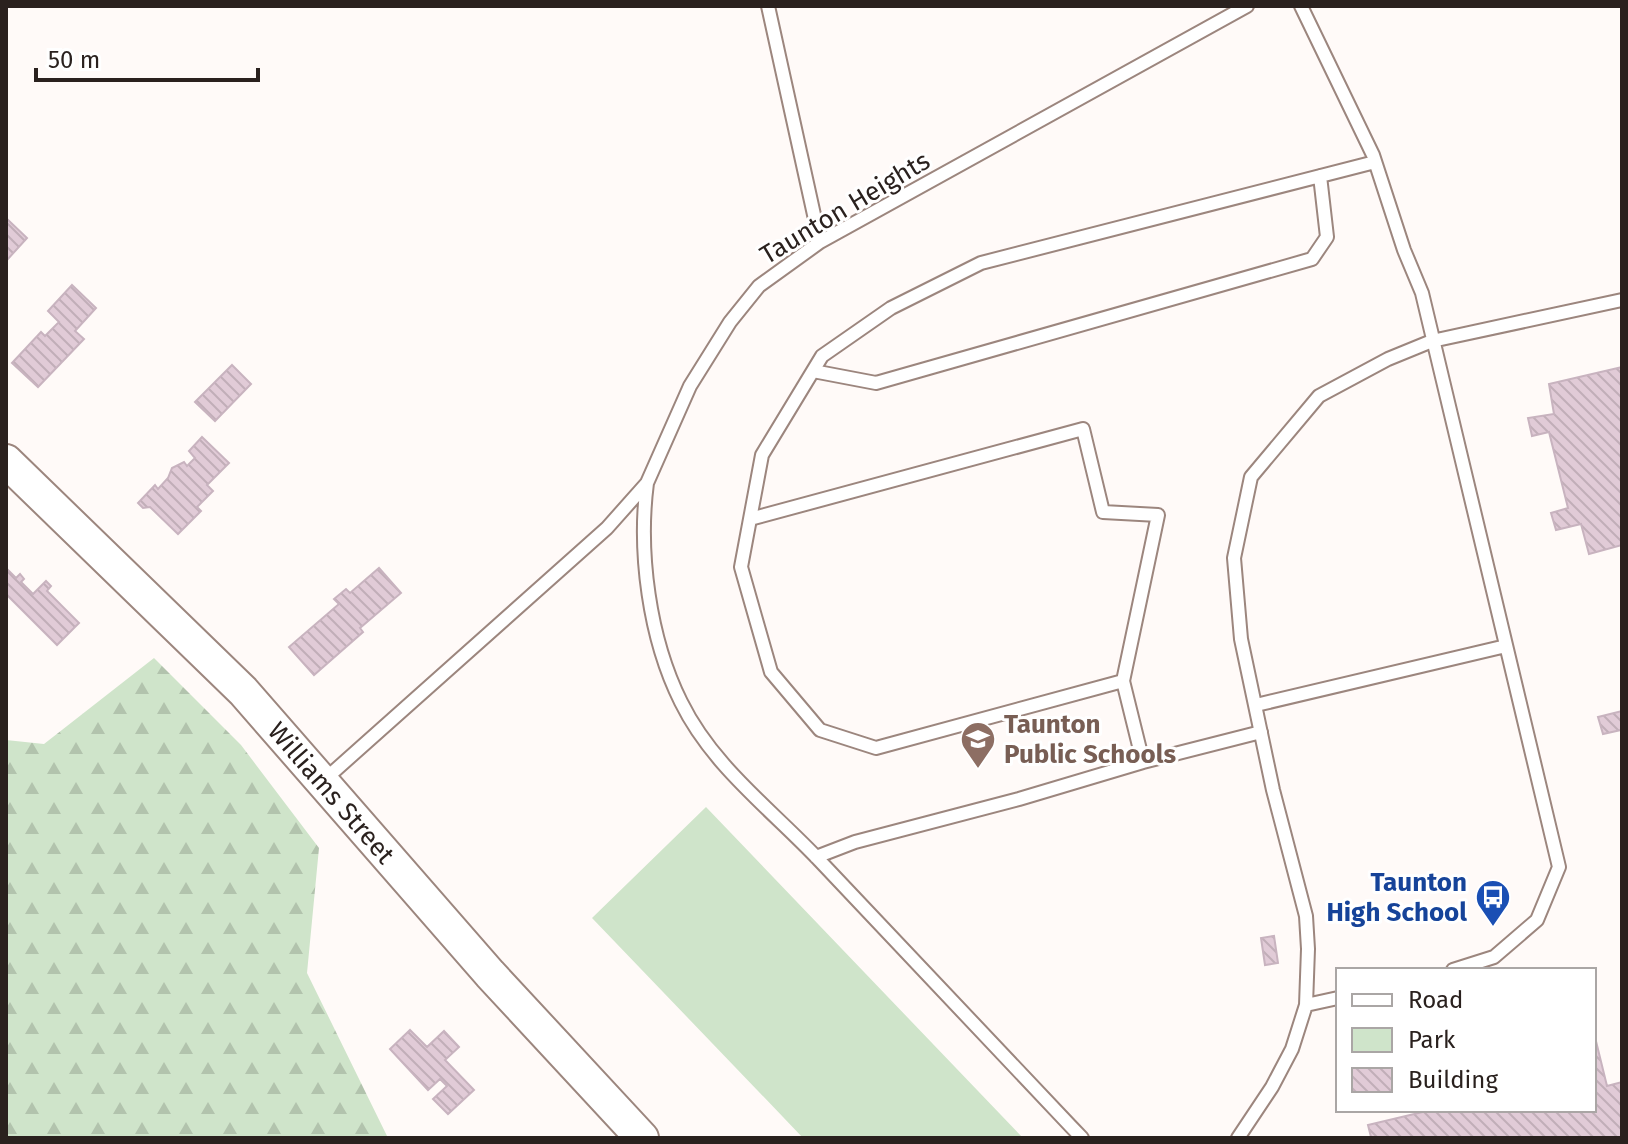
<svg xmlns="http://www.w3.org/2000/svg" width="1628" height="1144" font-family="'Fira Sans',sans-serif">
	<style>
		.green { fill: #cfe4ca }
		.forest { fill: url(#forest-firs) }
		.building { fill: url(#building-back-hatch); stroke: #c8b3bf; stroke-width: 2 }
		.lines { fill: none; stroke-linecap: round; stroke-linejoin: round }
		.lane-casing { stroke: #9c867e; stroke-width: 16 }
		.secondary-casing { stroke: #9c867e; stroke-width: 36 }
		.lane { stroke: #fff; stroke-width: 12 }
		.secondary { stroke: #fff; stroke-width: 32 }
		.labels { text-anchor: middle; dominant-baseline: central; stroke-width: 6; stroke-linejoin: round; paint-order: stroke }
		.street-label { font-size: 26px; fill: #2a211e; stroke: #fff }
		.education-label { font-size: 26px; font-weight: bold; fill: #785e54; stroke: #fff; text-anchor: start }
		.transit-label { font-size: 26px; font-weight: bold; fill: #164399; stroke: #fff; text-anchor: end }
	</style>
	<defs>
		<pattern id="forest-firs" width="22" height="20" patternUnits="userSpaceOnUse" patternTransform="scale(2)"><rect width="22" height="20" fill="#cfe4ca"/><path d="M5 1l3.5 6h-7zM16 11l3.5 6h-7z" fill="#b2c3ad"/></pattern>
		<pattern id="building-back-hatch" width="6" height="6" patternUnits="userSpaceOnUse" patternTransform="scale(2)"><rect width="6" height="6" fill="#e1cbd7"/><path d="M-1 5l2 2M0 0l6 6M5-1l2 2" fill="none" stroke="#c1aeb8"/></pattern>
	</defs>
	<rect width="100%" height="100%" fill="#fffaf8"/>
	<!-- green -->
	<path class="green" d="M 706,807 L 1023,1138 L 803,1138 L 783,1117 L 592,918 Z"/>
	<!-- forest -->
	<path class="forest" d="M 154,658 L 241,745 L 319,848 L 307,973 L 388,1138 L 6,1138 L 6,740 L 44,744 Z"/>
	<!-- building -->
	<path class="building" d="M 6,218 L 27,238 L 7,260 L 6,259 Z
		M 72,285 L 96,308 L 75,331 L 84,339 L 38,387 L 12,363 L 41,332 L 45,336 L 59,322 L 48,311 Z
		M 232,365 L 251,384 L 215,421 L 195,402 Z
		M 1622,367 L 1622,545 L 1589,554 L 1581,524 L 1556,530 L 1551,513 L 1568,508 L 1549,432 L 1532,436 L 1528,418 L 1554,414 L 1549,384 Z
		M 202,437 L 229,463 L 207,485 L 213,491 L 197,507 L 201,511 L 178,534 L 150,507 L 143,508 L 138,503 L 155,485 L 158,489 L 168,478 L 172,468 L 184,462 L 187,466 L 195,458 L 189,451 Z
		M 6,568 L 16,578 L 20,574 L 24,579 L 21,582 L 33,594 L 46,581 L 51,586 L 47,591 L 79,623 L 57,645 L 6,594 Z
		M 379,568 L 401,593 L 360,628 L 363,632 L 314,675 L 289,647 L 339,604 L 334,599 L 346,589 L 350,593 Z
		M 1622,711 L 1622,736 L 1621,730 L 1603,734 L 1598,717 Z
		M 1274,936 L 1278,963 L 1265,965 L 1261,938 Z
		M 410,1030 L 427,1047 L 444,1031 L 459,1047 L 445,1060 L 474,1090 L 448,1114 L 433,1099 L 447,1086 L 440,1079 L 428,1090 L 390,1049 Z
		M 1594,1033 L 1607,1086 L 1622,1082 L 1622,1138 L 1367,1138 L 1371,1137 L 1368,1125 L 1431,1110 L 1463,1110 L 1464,1112 L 1474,1110 L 1594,1110 Z"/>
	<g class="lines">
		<!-- lane casing -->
		<g class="lane-casing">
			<path id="lane" d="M 768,6 L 820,242
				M 1301,6 L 1373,155 L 1404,250 L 1422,293 L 1559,867 L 1537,920 L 1494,957 L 1453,970
				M 813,371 L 876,383 L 1312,259 L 1327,237 L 1320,176
				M 647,483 C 638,552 649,638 681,702 C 713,767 771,809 820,861 C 907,953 994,1046 1082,1138
				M 750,519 L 1083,429 L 1103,512 L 1158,515 L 1123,681
				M 1256,705 L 1506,646
				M 1143,762 L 1123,681 L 876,748 L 820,730 L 771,672 L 741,567 L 762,455 L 822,356 L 891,308 L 981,263 L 1375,162
				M 322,782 L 607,528 L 647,483 L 690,386 L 730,322 L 759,286 L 820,242 L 1247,6
				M 816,857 L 855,842 L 1019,799 L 1143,762 L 1261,732
				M 1306,1005 L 1338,998
				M 1238,1138 L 1272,1087 L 1292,1049 L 1306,1005 L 1308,949 L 1306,916 L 1273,790 L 1241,639 L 1234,558 L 1251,477 L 1319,396 L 1388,359 L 1432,341 L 1622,300"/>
		</g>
		<!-- secondary casing -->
		<g class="secondary-casing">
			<path id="secondary" d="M 6,461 L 243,691 L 490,974 L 642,1138"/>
		</g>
		<!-- lane -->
		<use href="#lane" class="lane"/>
		<!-- secondary -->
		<use href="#secondary" class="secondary"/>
	</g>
	<!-- icons -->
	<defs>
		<g id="school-pin" transform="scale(1.8)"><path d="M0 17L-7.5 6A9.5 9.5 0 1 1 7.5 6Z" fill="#8d6e63" stroke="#fff"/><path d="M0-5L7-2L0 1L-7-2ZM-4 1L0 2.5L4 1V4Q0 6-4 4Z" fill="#fff"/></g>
		<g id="bus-pin" transform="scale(1.8)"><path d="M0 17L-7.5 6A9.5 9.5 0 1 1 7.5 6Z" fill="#1a4fb4" stroke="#fff"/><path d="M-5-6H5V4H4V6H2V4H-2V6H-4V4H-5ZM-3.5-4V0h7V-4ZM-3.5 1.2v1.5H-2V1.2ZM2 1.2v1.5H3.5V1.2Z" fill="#fff"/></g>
	</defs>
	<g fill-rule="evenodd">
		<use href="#school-pin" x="978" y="739"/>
		<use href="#bus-pin" x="1493" y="897"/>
	</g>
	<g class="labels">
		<!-- street labels -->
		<g class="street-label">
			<text transform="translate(845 208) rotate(-31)">Taunton Heights</text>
			<text transform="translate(331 793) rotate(49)">Williams Street</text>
		</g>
		<!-- education labels -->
		<g class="education-label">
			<text x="1004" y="724">Taunton<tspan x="1004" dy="30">Public Schools</tspan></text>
		</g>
		<!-- transit labels -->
		<g class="transit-label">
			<text x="1467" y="882">Taunton<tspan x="1467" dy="30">High School</tspan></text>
		</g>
	</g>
	<!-- border -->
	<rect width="1628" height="1144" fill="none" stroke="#2a211e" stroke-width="16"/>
	<!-- legend -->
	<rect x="1336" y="968" width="260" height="144" fill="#ffffff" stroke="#aaa6a5" stroke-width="2"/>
	<rect x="1352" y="994" width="40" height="12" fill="#ffffff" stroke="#aaa6a5" stroke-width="2"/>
	<text x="1408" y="1008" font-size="24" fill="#2a211e">Road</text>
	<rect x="1352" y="1028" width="40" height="24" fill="#cfe4ca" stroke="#aaa6a5" stroke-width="2"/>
	<text x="1408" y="1048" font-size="24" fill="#2a211e">Park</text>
	<rect x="1352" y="1068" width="40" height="24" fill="url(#building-back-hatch)" stroke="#aaa6a5" stroke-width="2"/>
	<text x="1408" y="1088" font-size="24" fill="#2a211e">Building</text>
	<!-- scale -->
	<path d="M36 68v12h222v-12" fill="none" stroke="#2a211e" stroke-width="4"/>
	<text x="48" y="68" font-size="24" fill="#2a211e" stroke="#ffffff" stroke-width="6" paint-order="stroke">50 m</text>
</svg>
